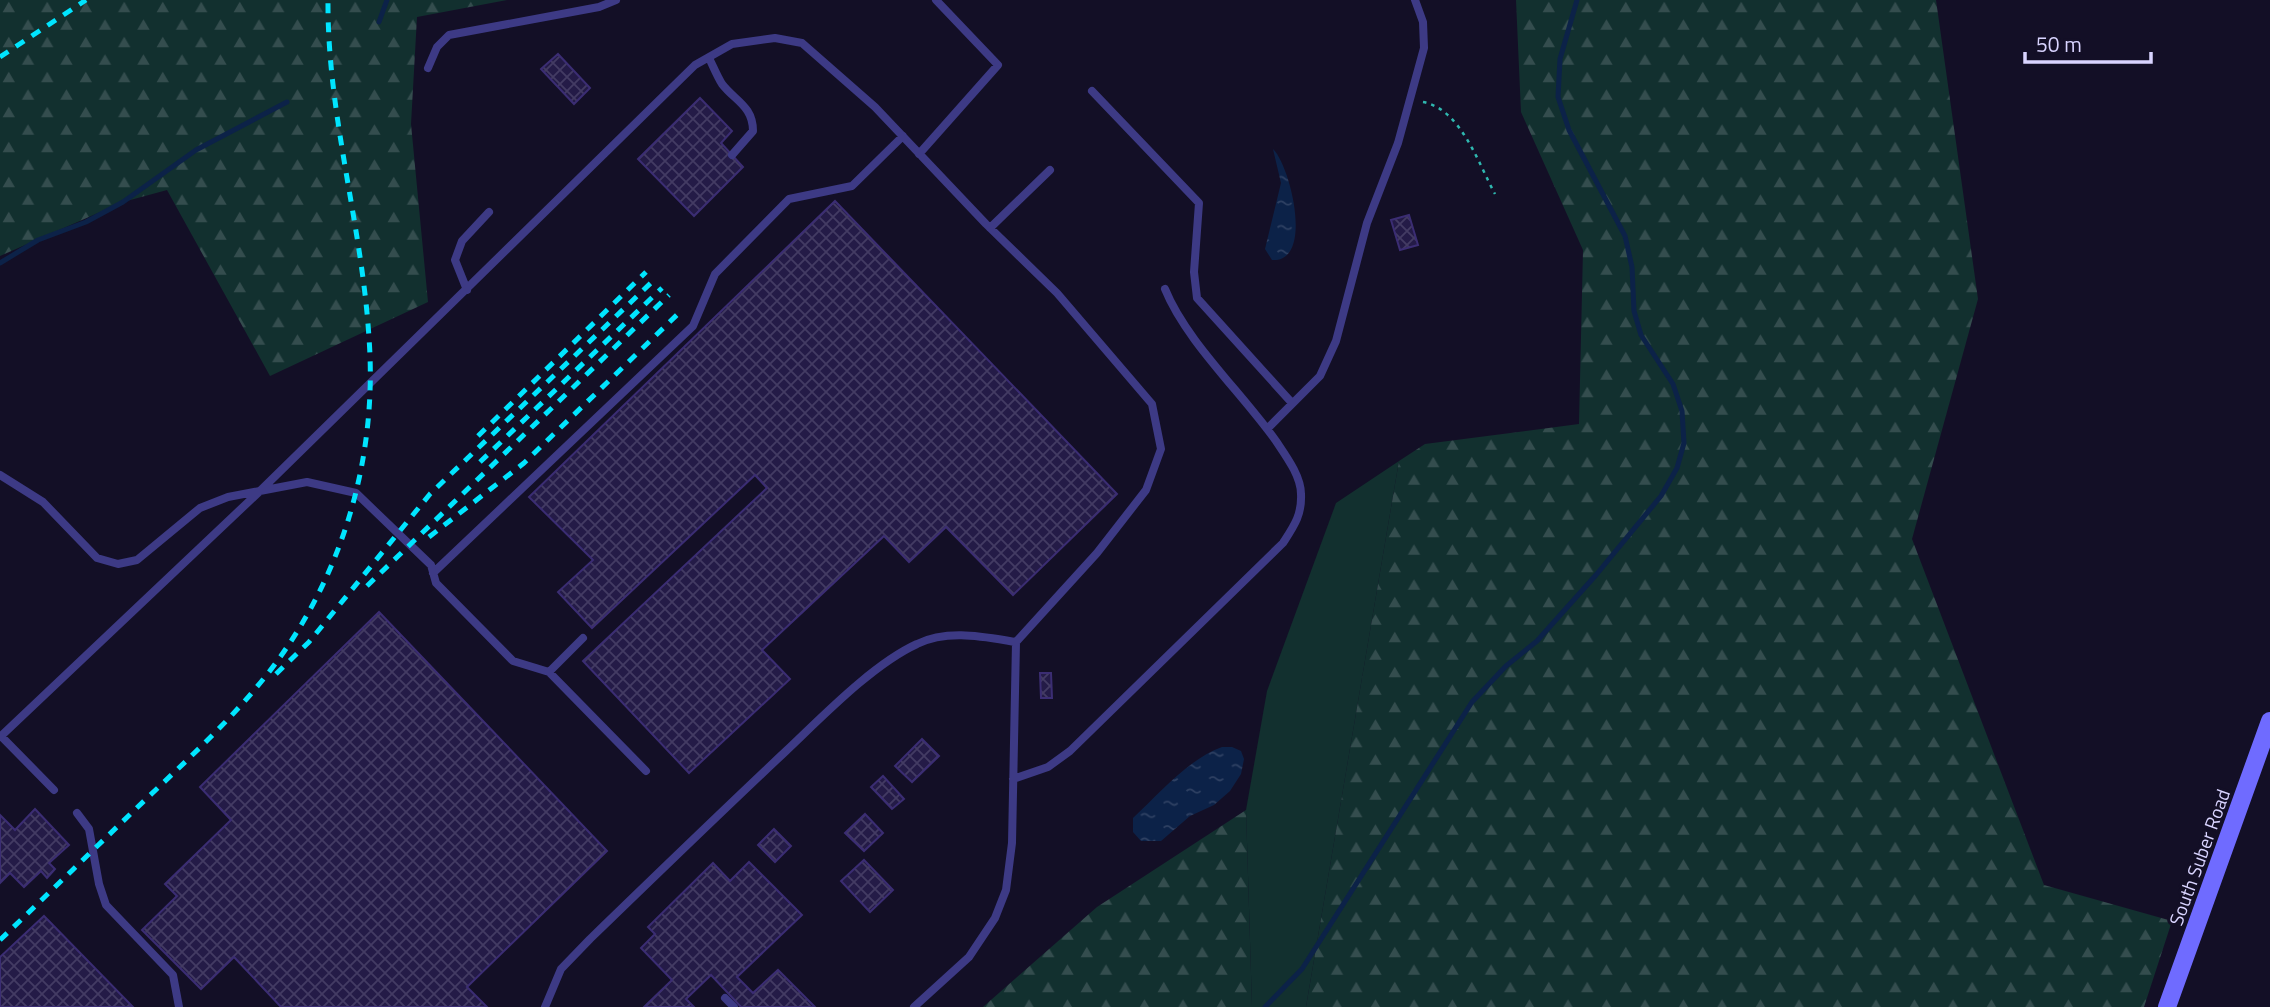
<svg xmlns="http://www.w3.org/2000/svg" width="2270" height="1007" font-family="'Titillium Web',sans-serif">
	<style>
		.green { fill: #12302f }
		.forest { fill: url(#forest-firs) }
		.water { fill: url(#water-ripples) }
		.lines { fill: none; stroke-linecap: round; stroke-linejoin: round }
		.stream { stroke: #0c2248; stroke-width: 5 }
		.building { fill: url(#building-cross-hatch); stroke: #3b2d73; stroke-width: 2 }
		.path { stroke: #2fb8b0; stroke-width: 2.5; stroke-dasharray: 3.5 5; stroke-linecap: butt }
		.lane { stroke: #3d3a85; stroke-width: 8 }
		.secondary { stroke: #6f6bff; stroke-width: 18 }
		.rail { stroke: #00e5ff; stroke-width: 5; stroke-dasharray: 10 9; stroke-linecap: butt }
		.labels { text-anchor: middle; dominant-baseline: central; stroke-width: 6; stroke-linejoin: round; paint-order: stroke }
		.street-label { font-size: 19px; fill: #d9d4ff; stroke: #130f26 }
	</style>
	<defs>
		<pattern id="forest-firs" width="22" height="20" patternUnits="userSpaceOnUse" patternTransform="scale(1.75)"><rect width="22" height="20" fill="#12302f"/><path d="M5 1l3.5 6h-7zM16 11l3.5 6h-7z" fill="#344d4e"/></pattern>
		<pattern id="water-ripples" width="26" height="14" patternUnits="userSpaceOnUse" patternTransform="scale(1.75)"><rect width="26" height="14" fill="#0c2248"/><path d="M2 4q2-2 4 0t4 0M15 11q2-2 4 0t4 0" fill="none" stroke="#2f4163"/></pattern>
		<pattern id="building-cross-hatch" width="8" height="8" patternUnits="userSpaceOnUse" patternTransform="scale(1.75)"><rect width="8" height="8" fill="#241b47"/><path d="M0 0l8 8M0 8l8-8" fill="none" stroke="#433b63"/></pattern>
	</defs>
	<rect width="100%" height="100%" fill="#130f26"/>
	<!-- green -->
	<path class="green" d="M 1399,461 L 1306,1007 L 1252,1007 L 1246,810 L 1267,691 L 1336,503 Z"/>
	<!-- forest -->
	<path class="forest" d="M 0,0 L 507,0 L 417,17 L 411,124 L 428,302 L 270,376 L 167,190 L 123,202 L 0,256 Z
		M 1516,0 L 1936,0 L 1978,299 L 1912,539 L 2044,885 L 2172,921 L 2144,1007 L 1306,1007 L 1399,461 L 1425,444 L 1579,424 L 1583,250 L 1521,112 Z
		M 1246,810 L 1252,1007 L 983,1007 L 1097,907 Z"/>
	<!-- water -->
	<path class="water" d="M 1273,149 C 1291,167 1314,263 1272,260 L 1265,249 L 1281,183 Z
		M 1222,747 L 1232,747 L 1241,751 L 1244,759 L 1241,774 L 1230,791 L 1214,805 L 1190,816 L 1161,841 L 1141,841 L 1133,832 L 1133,818 C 1160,793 1187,760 1222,747 Z"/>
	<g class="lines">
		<!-- stream -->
		<path class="stream" d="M 379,22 L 387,0
			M 0,263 L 38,240 L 86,222 L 123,202 L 196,150 L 287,102
			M 1265,1007 L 1302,969 L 1472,702 L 1506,666 L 1537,641 L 1596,575 L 1661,496 L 1677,468 L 1684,443 L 1682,411 L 1673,384 L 1641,335 L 1634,311 L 1632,267 L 1625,236 L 1569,130 L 1558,97 L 1560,59 L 1577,0"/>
	</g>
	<!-- building -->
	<path class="building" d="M 558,54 L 590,88 L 574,104 L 541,69 Z
		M 700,98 L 732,131 L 721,143 L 743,167 L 694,216 L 638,159 Z
		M 835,201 L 1117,494 L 1013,595 L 946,527 L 909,562 L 884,536 L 762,650 L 790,679 L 689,773 L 583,661 L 767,488 L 755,475 L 592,628 L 558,592 L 593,560 L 529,497 Z
		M 1409,215 L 1418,245 L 1400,250 L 1391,220 Z
		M 379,612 L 607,851 L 467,987 L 487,1007 L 281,1007 L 234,957 L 201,989 L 142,930 L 177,896 L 165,884 L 231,820 L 200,787 Z
		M 1040,673 L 1051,673 L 1052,698 L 1041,698 Z
		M 922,739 L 939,756 L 912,782 L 895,766 Z
		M 883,776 L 904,799 L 892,809 L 871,787 Z
		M 35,809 L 69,845 L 49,863 L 55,869 L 47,878 L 41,871 L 24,887 L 10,873 L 0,883 L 0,815 L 15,830 Z
		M 865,814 L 883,833 L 864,851 L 845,833 Z
		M 774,829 L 791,846 L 775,862 L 758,845 Z
		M 864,860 L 893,890 L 870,912 L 841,881 Z
		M 749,862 L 802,915 L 737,977 L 753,993 L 778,970 L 815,1007 L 741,1007 L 711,975 L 686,999 L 694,1007 L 644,1007 L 672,980 L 641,948 L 655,934 L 648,927 L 713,863 L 730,881 Z
		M 44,916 L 133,1007 L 0,1007 L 0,957 Z"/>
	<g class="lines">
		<!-- path -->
		<path class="path" d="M 1423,102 C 1461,109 1479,165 1495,194"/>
		<!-- lane -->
		<path class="lane" d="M 709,58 C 713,66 717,76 722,84 C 735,101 753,106 753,131 L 732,155
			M 428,68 L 437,47 L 449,35 L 599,7 L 616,0
			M 1092,91 L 1199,203 L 1194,272 L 1197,298 L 1292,403
			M 919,154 L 998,65 L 936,0
			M 990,228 L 1050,170
			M 467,290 L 455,260 L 462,241 L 489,212
			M 1267,429 L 1320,376 L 1336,341 L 1367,223 L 1398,143 L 1424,48 L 1423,22 L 1415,0
			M 0,475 L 43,502 L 97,558 L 118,564 L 137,560 L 200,508 L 228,497 L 307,482 L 356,493 L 431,565 L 436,583 L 513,661 L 549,672 L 646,771
			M 433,573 L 693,326 L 715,274 L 789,199 L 852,186 L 903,136
			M 549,672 L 583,638
			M 1013,779 L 1048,767 L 1070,751 L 1283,543 C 1294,526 1302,515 1301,494 C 1301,476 1286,456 1276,441 C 1242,393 1186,341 1165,289
			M 54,790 L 1,736 L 261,490 L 695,65 L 732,44 L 775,38 L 802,43 L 875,107 L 986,224 L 1057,293 L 1152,404 L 1161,449 L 1146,490 L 1097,553 L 1016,642 L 1012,843 L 1006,890 L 995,918 L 969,957 L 914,1007
			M 77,813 L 89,829 L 99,884 L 106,905 L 173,975 L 179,1007
			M 725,998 L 734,1007
			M 545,1007 L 561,969 L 590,939 C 655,876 720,813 786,751 C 822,717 873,664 917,644 C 948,629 984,637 1016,642"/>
		<!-- secondary -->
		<path class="secondary" d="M 2167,1007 L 2270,721"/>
		<!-- rail -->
		<path class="rail" d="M 0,57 L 86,0
			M 478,436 L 646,272
			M 480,462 L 662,288
			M 429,537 L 524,463 L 682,310
			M 367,586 L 669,295
			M 276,674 L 309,642 L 430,494 L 654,280
			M 0,940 C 48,894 96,847 144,801 C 186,761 229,722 265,677 C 341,582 378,460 369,338 C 362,225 327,113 328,0"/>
	</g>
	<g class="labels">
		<!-- street labels -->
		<g class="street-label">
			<text transform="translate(2199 857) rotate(-70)">South Suber Road</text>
		</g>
	</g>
	<!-- scale -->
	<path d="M2025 52v10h126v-10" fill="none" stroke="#d9d4ff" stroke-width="3.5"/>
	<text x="2036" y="52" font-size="21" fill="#d9d4ff" stroke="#130f26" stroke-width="5" paint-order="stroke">50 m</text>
</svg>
